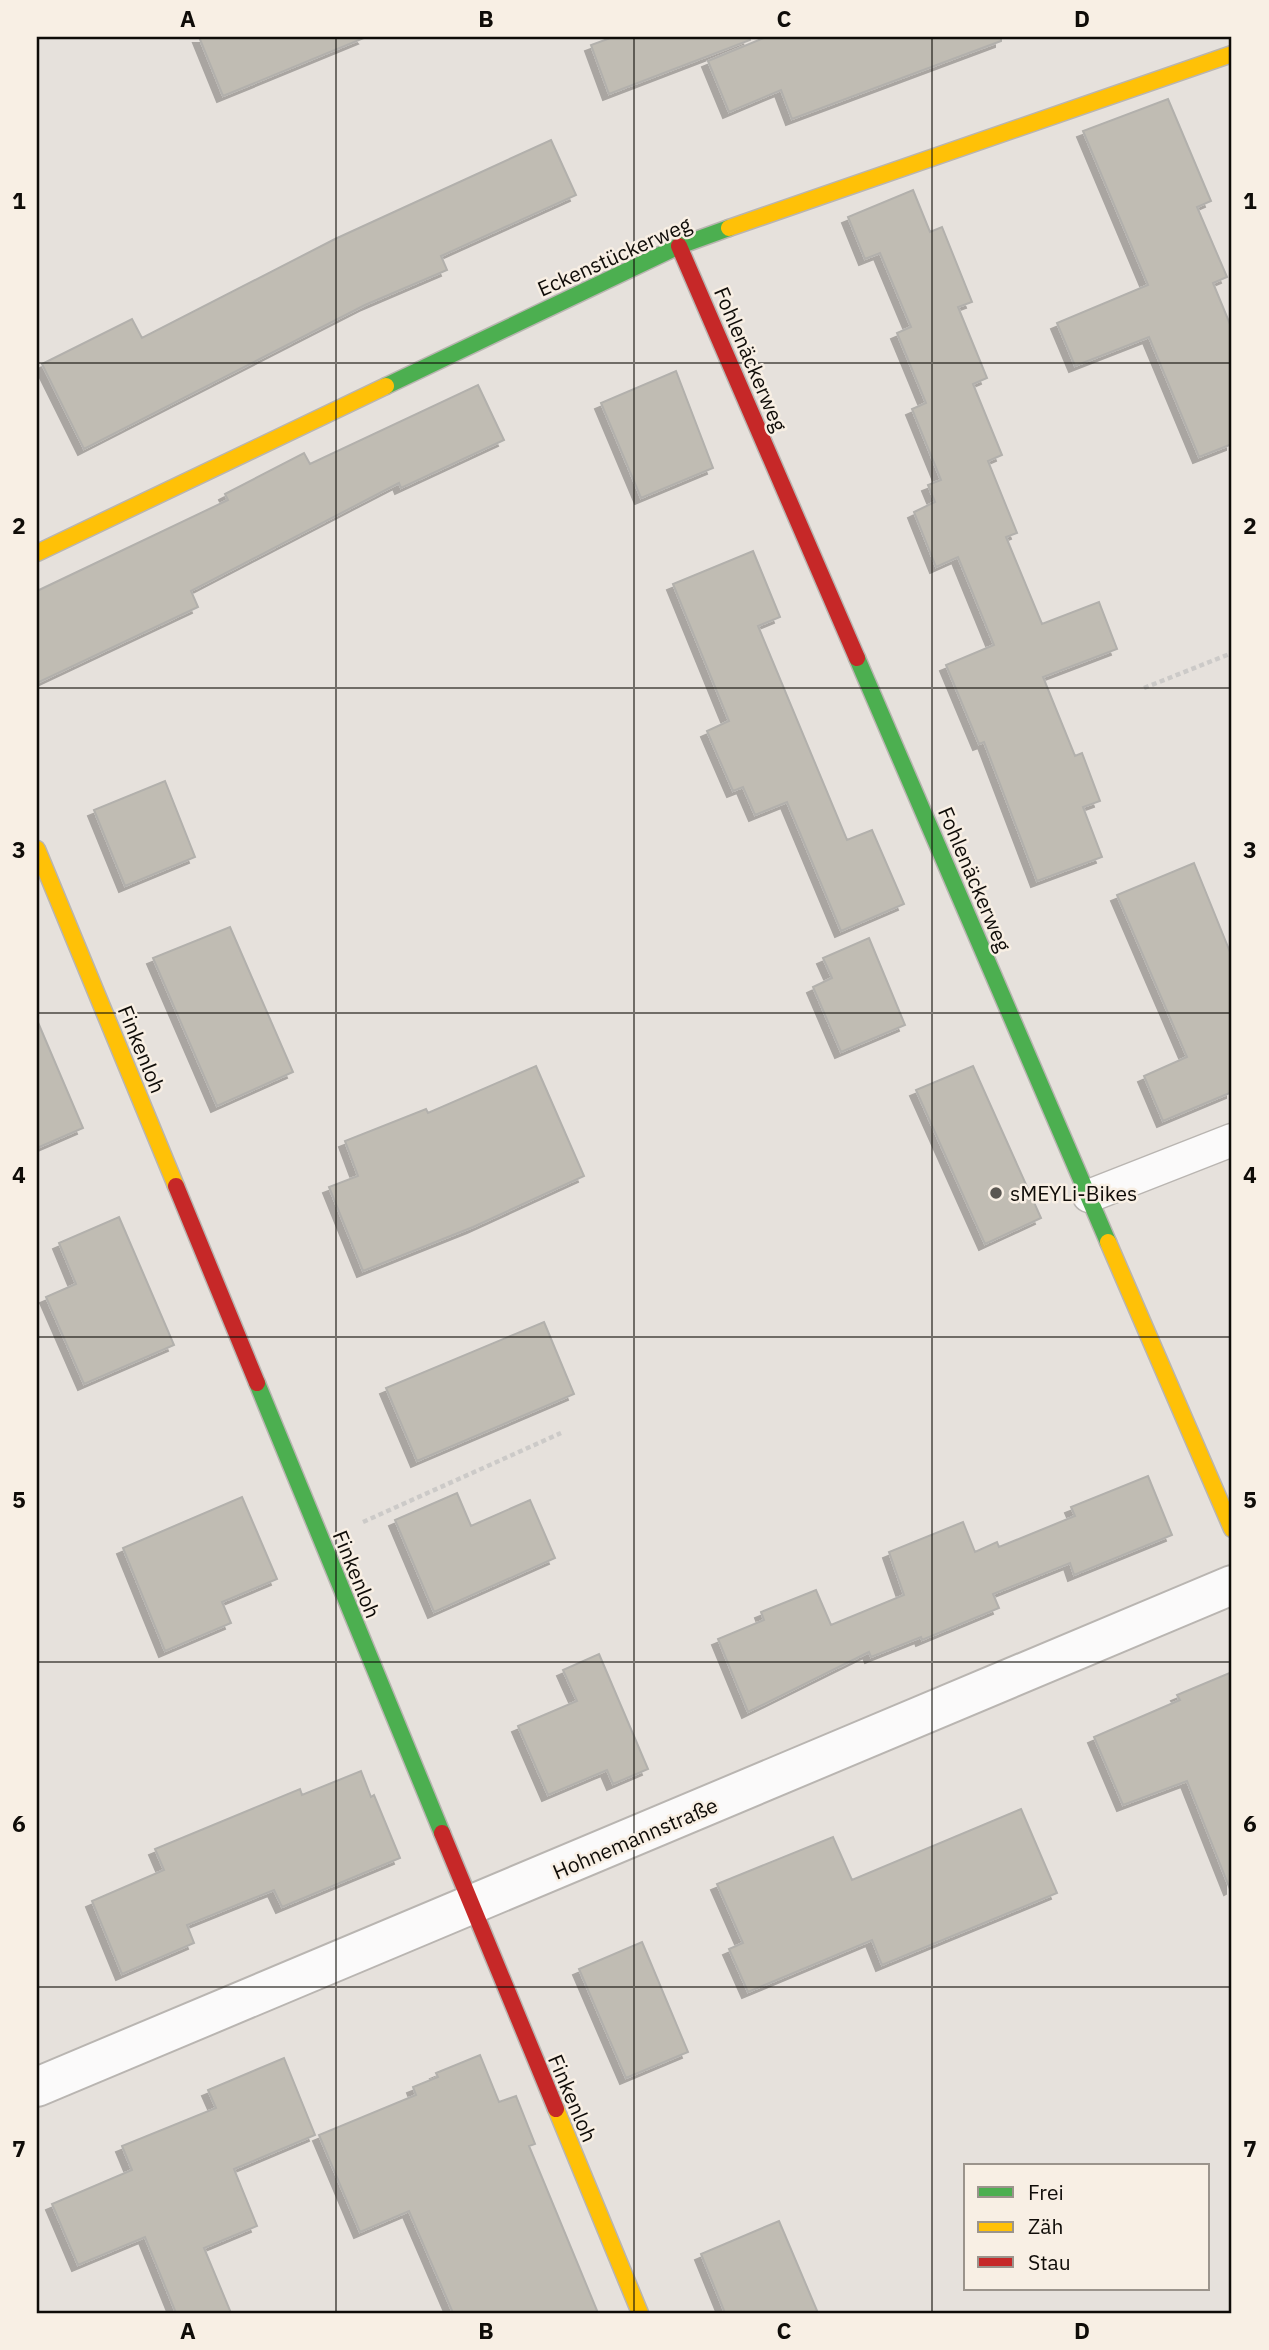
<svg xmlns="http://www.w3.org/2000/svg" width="1269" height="2350" font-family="'IBM Plex Sans',sans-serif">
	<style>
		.building { fill: #c0bcb3; stroke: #b2b0ac; stroke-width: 2; filter: url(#shadow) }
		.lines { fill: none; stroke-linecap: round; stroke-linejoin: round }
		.lane-casing { stroke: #b9b5b1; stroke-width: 35 }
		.street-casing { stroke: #b9b5b1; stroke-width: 42 }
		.fast-casing { stroke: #b9b5b1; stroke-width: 19 }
		.slow-casing { stroke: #b9b5b1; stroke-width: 19 }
		.jam-casing { stroke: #b9b5b1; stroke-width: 19 }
		.path { stroke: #cccac8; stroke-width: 4.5; stroke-dasharray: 5 3.5; stroke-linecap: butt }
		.lane { stroke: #fbfafa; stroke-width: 32 }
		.street { stroke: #fbfafa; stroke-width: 38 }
		.fast { stroke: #4caf50; stroke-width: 16 }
		.slow { stroke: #ffc107; stroke-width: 16 }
		.jam { stroke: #c62828; stroke-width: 16 }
		.grid { fill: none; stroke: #0f0c08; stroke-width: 2; stroke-opacity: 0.55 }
		.poi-dot { fill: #5a5752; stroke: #f8efe4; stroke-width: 2.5 }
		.labels { text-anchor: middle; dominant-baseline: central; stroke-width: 5; stroke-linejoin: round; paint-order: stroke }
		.street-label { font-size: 21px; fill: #0f0c08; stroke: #f8efe4 }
		.poi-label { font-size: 21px; fill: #0f0c08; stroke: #f8efe4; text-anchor: start }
		.neatline { fill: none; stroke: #0f0c08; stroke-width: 2.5 }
		.grid-label { font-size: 23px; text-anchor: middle; font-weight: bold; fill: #0f0c08 }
	</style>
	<defs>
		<filter id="shadow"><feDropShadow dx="-6" dy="6" stdDeviation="0" flood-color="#0004"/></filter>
	</defs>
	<rect width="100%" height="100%" fill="#e6e1dc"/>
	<!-- building -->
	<path class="building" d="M 199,37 L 363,37 L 364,38 L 223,96 Z
		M 613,37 L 749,37 L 750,40 L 609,94 L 591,45 Z
		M 766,37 L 1001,37 L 1001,41 L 792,119 L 781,90 L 729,112 L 708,61 Z
		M 1168,99 L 1211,201 L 1197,207 L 1227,277 L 1213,283 L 1232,329 L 1232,444 L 1199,457 L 1149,337 L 1075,366 L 1057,323 L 1148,285 L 1083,131 Z
		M 551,140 L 576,195 L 441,256 L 447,270 L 365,305 L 84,449 L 42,364 L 132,319 L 142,338 L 335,239 Z
		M 913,190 L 930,232 L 942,227 L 972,302 L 958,307 L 987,378 L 973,384 L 1002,455 L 988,461 L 1017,533 L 1006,537 L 1042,624 L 1099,602 L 1117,649 L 1043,677 L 1075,756 L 1082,753 L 1100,801 L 1083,807 L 1102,857 L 1037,881 L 984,742 L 979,744 L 946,665 L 994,645 L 958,557 L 936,567 L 914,512 L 935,502 L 928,485 L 941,480 L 912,409 L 926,403 L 897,333 L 911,327 L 880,253 L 865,259 L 848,217 Z
		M 676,371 L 713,468 L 641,498 L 601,403 Z
		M 478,385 L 504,440 L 401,488 L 399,483 L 191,591 L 198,607 L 37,683 L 37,591 L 228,500 L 225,494 L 304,453 L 310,464 Z
		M 753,551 L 780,617 L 758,626 L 847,840 L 872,830 L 904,904 L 841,931 L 787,802 L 755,815 L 743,787 L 733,791 L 707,731 L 729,721 L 673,584 Z
		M 165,781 L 195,857 L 125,886 L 94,810 Z
		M 1194,863 L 1232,957 L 1232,1092 L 1163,1121 L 1144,1076 L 1187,1057 L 1117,895 Z
		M 230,927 L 293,1072 L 217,1106 L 153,958 Z
		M 869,938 L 905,1025 L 841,1052 L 813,987 L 832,978 L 823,958 Z
		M 37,1020 L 83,1128 L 37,1148 Z
		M 536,1066 L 584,1176 L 473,1227 L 363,1271 L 329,1187 L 358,1176 L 345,1141 L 426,1109 L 428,1113 Z
		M 973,1066 L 1041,1218 L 985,1244 L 916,1090 Z
		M 119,1217 L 174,1345 L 84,1384 L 46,1297 L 76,1284 L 59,1243 Z
		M 544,1322 L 574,1394 L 417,1461 L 386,1388 Z
		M 1148,1476 L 1172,1535 L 1074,1575 L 1070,1563 L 993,1594 L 999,1608 L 922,1640 L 921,1637 L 871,1657 L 869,1652 L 748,1712 L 718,1639 L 764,1620 L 761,1612 L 816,1590 L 831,1625 L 904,1595 L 889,1552 L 963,1522 L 975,1552 L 997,1542 L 999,1547 L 1075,1516 L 1071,1507 Z
		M 457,1493 L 471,1526 L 530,1500 L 555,1558 L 434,1612 L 395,1520 Z
		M 242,1497 L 277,1579 L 222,1602 L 231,1623 L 165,1651 L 123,1548 Z
		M 599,1654 L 648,1769 L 613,1784 L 607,1770 L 548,1795 L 518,1726 L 577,1701 L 563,1670 Z
		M 1232,1672 L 1232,1888 L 1230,1889 L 1187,1781 L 1123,1805 L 1094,1737 L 1180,1700 L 1177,1695 Z
		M 361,1771 L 371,1797 L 374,1795 L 400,1858 L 282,1907 L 274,1890 L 187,1925 L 194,1943 L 122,1974 L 92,1901 L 164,1870 L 155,1849 L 300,1789 L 302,1795 Z
		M 1021,1809 L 1057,1893 L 882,1965 L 872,1940 L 748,1992 L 729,1949 L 743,1943 L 717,1884 L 833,1837 L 852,1880 Z
		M 642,1942 L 688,2052 L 626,2078 L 579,1969 Z
		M 480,2055 L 499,2102 L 516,2096 L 535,2144 L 529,2146 L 598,2313 L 453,2313 L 409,2211 L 360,2232 L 319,2135 L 416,2095 L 413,2087 L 438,2077 L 436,2073 Z
		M 284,2058 L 315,2135 L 234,2169 L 257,2226 L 204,2248 L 231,2313 L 176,2313 L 145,2237 L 78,2265 L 52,2204 L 132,2170 L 122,2146 L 216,2108 L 208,2090 Z
		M 779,2221 L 818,2313 L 725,2313 L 701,2254 Z"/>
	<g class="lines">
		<!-- lane casing -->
		<g class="lane-casing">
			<path id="lane" d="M 1089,1196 L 1232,1140"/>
		</g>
		<!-- street casing -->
		<g class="street-casing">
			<path id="street" d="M 37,2087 L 1232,1585"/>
		</g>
		<!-- fast casing -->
		<g class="fast-casing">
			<path id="fast" d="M 386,386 L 679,246 L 729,228
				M 857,658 L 1108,1242
				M 257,1383 L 442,1833"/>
		</g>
		<!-- slow casing -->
		<g class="slow-casing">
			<path id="slow" d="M 729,228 L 1232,54
				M 37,553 L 386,386
				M 37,849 L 176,1186
				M 1108,1242 L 1232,1529
				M 556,2109 L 640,2313"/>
		</g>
		<!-- jam casing -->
		<g class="jam-casing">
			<path id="jam" d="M 679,246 L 857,658
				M 176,1186 L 257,1383
				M 442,1833 L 556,2109"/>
		</g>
		<!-- path -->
		<path class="path" d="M 1144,688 L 1232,653
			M 363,1522 L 561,1433"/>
		<!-- lane -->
		<use href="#lane" class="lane"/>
		<!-- street -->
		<use href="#street" class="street"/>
		<!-- fast -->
		<use href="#fast" class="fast"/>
		<!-- slow -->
		<use href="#slow" class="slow"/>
		<!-- jam -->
		<use href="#jam" class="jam"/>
	</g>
	<!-- grid -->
	<path class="grid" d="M 336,37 L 336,2313M 634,37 L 634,2313M 932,37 L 932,2313M 37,363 L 1232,363M 37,688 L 1232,688M 37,1013 L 1232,1013M 37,1337 L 1232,1337M 37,1662 L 1232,1662M 37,1987 L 1232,1987"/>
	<!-- markers -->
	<circle class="poi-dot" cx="996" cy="1193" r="7"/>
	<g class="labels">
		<!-- street labels -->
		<g class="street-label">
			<text transform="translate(614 256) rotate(-24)">Eckenstückerweg</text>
			<text transform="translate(751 359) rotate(67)">Fohlenäckerweg</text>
			<text transform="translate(975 879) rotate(67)">Fohlenäckerweg</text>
			<text transform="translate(142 1049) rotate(68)">Finkenloh</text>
			<text transform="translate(357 1574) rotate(68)">Finkenloh</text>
			<text transform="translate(635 1838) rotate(-23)">Hohnemannstraße</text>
			<text transform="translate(573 2098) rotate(67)">Finkenloh</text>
		</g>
		<!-- poi labels -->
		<g class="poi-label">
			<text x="1010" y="1193">sMEYLi-Bikes</text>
		</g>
	</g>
	<!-- border -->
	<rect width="1269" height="2350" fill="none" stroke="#f8efe4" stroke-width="77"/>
	<!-- legend -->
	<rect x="964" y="2164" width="245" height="126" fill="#f8efe4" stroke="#9b948c" stroke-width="2"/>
	<rect x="978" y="2187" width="35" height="10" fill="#4caf50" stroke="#9b948c" stroke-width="2"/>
	<text x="1028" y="2200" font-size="21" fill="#0f0c08">Frei</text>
	<rect x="978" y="2222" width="35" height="10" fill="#ffc107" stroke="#9b948c" stroke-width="2"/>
	<text x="1028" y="2234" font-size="21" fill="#0f0c08">Zäh</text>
	<rect x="978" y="2257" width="35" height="10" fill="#c62828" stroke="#9b948c" stroke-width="2"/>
	<text x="1028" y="2270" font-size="21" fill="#0f0c08">Stau</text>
	<rect x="38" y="38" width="1192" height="2274" class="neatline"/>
	<g class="grid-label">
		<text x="188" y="27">A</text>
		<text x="486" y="27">B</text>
		<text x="784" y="27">C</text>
		<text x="1082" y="27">D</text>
		<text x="19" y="209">1</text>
		<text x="1250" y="209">1</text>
		<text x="19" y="534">2</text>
		<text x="1250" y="534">2</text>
		<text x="19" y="858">3</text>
		<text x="1250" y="858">3</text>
		<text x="19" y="1183">4</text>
		<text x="1250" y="1183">4</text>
		<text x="19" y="1508">5</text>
		<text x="1250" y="1508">5</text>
		<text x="19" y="1832">6</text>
		<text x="1250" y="1832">6</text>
		<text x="19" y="2157">7</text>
		<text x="1250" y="2157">7</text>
		<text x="188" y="2339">A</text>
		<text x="486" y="2339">B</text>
		<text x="784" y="2339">C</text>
		<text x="1082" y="2339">D</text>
	</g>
</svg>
